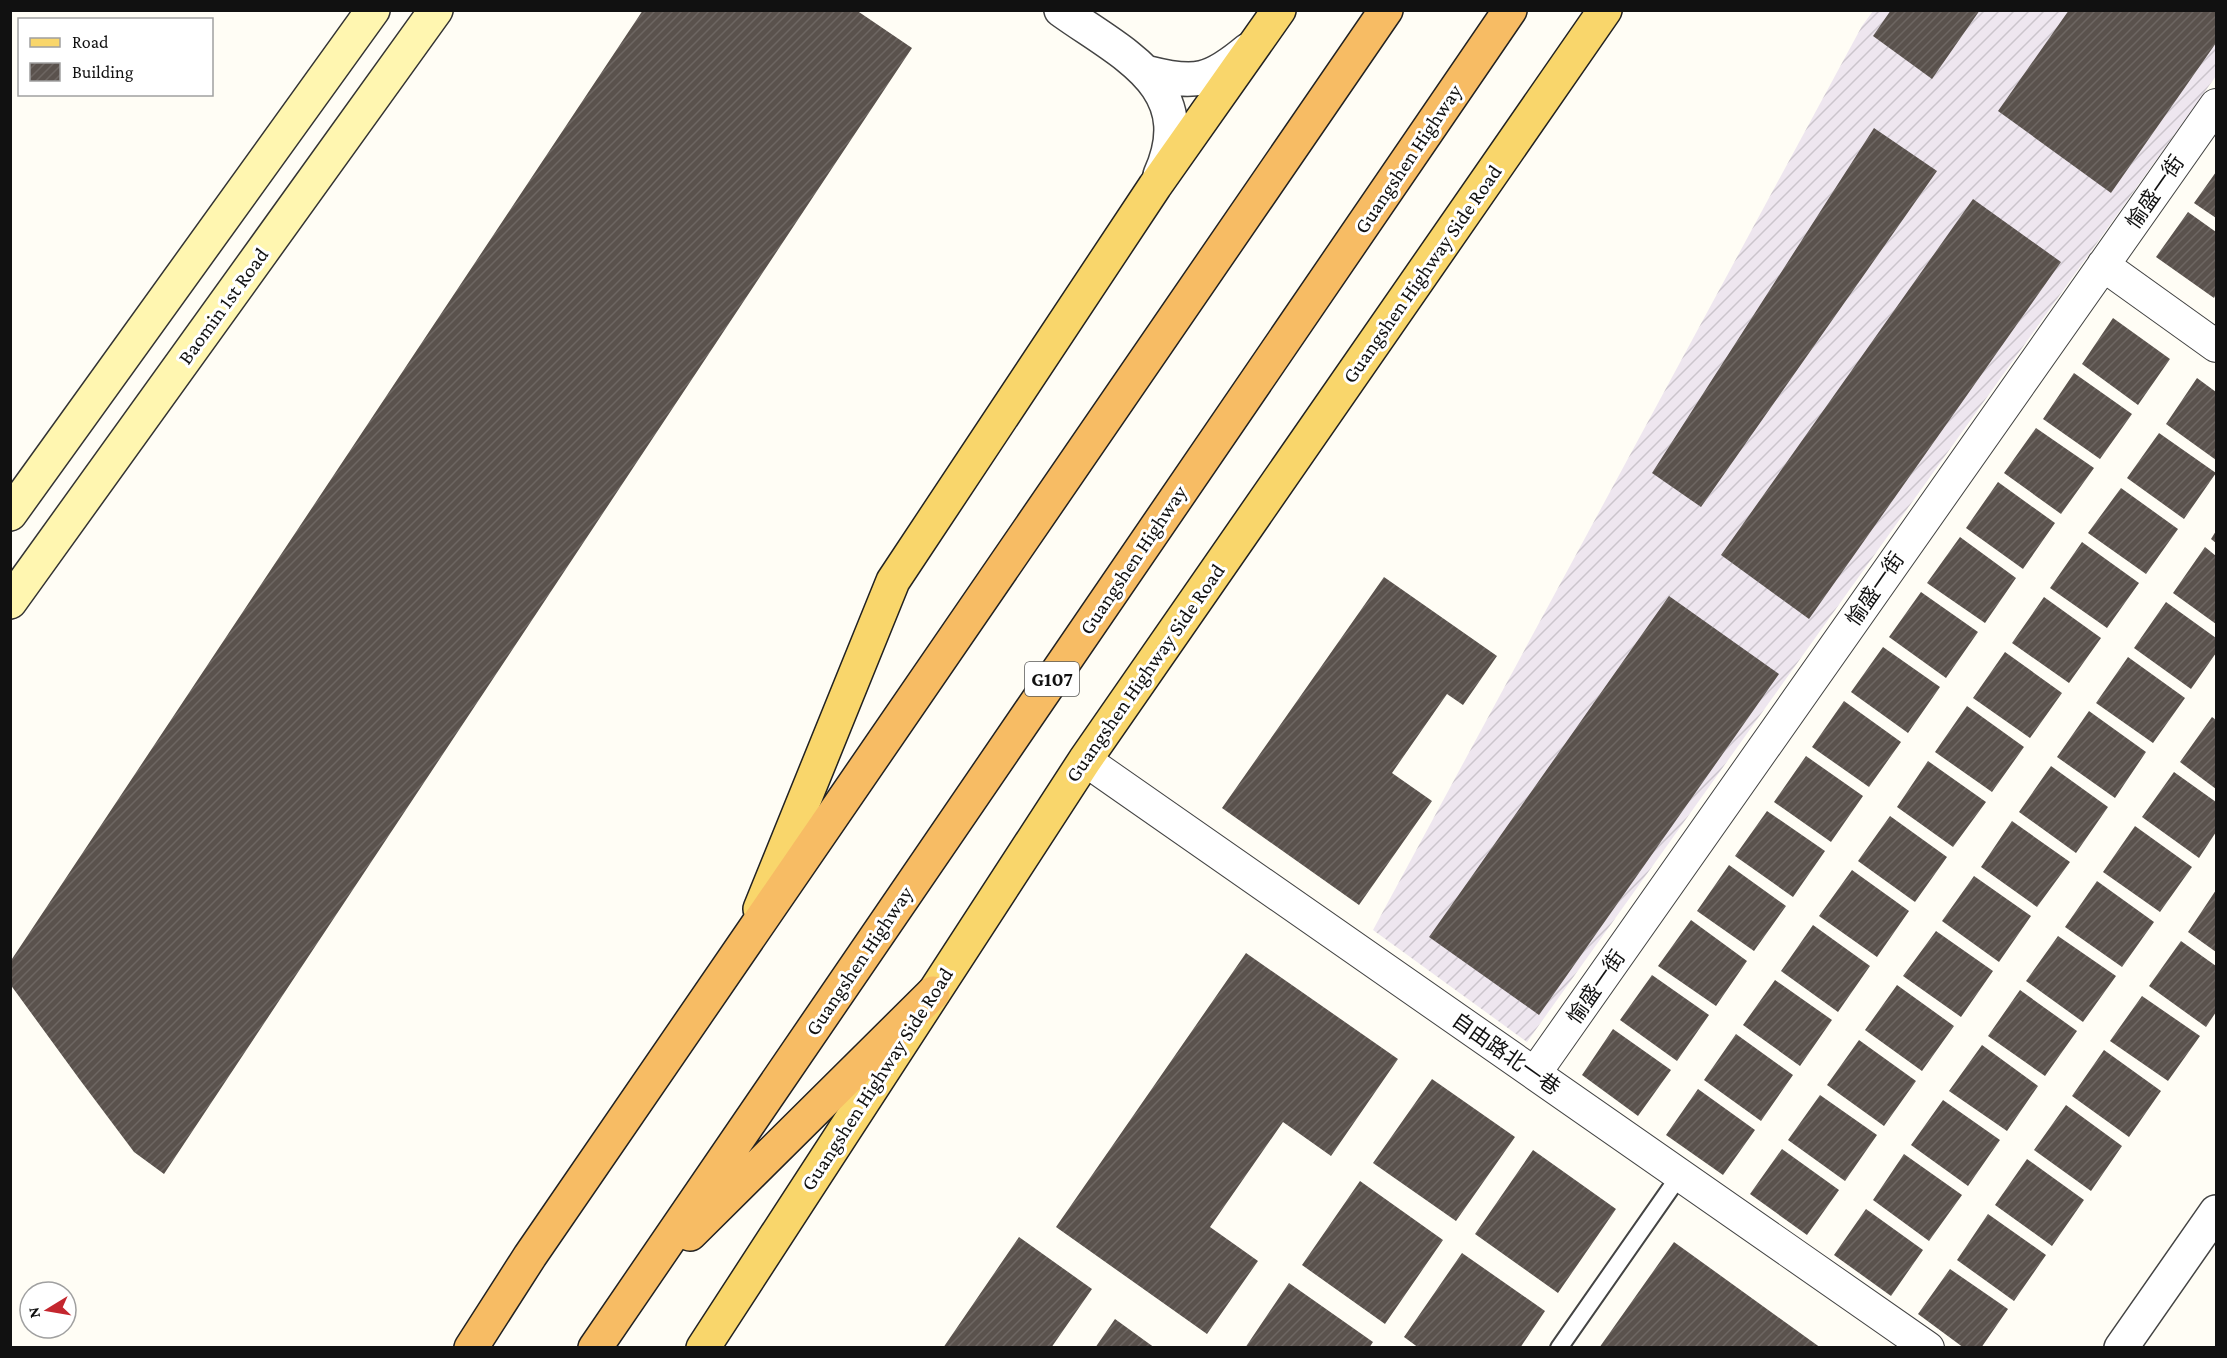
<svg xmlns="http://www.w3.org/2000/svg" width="2227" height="1358" font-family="'Crimson Pro','Noto Sans SC',serif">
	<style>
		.industrial { fill: url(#industrial-furrows) }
		.building { fill: url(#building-hatch) }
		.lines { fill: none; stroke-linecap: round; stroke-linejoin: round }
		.service-casing { stroke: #444; stroke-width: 20 }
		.minor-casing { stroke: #444; stroke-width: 34 }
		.tertiary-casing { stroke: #444; stroke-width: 36 }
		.secondary-casing { stroke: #333; stroke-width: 36 }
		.primary-casing { stroke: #222; stroke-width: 36 }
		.trunk-casing { stroke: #222; stroke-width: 36 }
		.service { stroke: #fff; stroke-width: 16 }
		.minor { stroke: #fff; stroke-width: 32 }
		.tertiary { stroke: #fff; stroke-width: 33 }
		.secondary { stroke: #fff6b0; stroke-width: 33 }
		.primary { stroke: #f9d66b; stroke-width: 33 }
		.trunk { stroke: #f7bc64; stroke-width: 33 }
		.labels { text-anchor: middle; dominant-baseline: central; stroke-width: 6; stroke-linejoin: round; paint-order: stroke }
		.shield { fill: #fff; stroke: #585858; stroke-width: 1.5 }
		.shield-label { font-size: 20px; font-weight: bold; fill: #111 }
		.street-label { font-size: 21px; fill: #111; stroke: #fff }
	</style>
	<defs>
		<pattern id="industrial-furrows" width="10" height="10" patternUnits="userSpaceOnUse" patternTransform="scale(1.5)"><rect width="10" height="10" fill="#eee6ef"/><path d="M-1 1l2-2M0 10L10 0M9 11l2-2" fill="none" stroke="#cbc4cc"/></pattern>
		<pattern id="building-hatch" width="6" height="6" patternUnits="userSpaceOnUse" patternTransform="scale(1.5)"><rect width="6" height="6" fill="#5a524d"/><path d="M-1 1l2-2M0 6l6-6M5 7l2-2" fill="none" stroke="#6d6662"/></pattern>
	</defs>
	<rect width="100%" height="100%" fill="#fffdf5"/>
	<!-- industrial -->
	<path class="industrial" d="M 1873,11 L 2216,11 L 2216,76 L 1527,1042 L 1373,930 L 1862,26 Z"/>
	<!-- building -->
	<path class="building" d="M 643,10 L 856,10 L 912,48 L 164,1174 L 134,1152 L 80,1080 L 10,984 L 10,962 Z
		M 1891,10 L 1980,10 L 1932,79 L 1873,36 Z
		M 2069,10 L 2216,10 L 2216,43 L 2111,193 L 1998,111 Z
		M 1874,128 L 1937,171 L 1701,507 L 1652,473 Z
		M 2216,172 L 2216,218 L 2194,203 Z
		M 1973,199 L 2061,262 L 1809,619 L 1721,555 Z
		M 2188,212 L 2216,232 L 2216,294 L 2214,298 L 2156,257 Z
		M 2113,318 L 2170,359 L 2138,405 L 2082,364 Z
		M 2074,373 L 2132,414 L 2100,459 L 2043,419 Z
		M 2197,378 L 2216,392 L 2216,460 L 2166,424 Z
		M 2036,428 L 2094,468 L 2061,514 L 2004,473 Z
		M 2159,433 L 2216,473 L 2184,519 L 2127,478 Z
		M 1998,482 L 2055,523 L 2023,569 L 1966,528 Z
		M 2121,488 L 2178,529 L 2146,574 L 2088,533 Z
		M 2216,531 L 2216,543 L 2211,539 Z
		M 1960,537 L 2016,578 L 1985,623 L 1927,583 Z
		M 2082,542 L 2139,583 L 2107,628 L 2050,588 Z
		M 2205,547 L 2216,556 L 2216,624 L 2173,593 Z
		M 1384,577 L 1497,656 L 1463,705 L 1447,694 L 1392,773 L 1432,801 L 1359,905 L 1222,808 Z
		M 1921,592 L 1978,632 L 1946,678 L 1889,637 Z
		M 1669,596 L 1779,674 L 1539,1015 L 1429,937 Z
		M 2044,597 L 2101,638 L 2069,683 L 2012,643 Z
		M 2166,602 L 2216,638 L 2216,653 L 2191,689 L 2134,648 Z
		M 1883,647 L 1940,687 L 1908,733 L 1851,692 Z
		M 2005,652 L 2062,693 L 2030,738 L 1973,698 Z
		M 2128,657 L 2185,698 L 2153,743 L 2096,703 Z
		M 1844,701 L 1901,742 L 1869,787 L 1812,747 Z
		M 1967,706 L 2024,747 L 1992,792 L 1935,752 Z
		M 2089,711 L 2146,752 L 2115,798 L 2057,757 Z
		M 2212,717 L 2216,720 L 2216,789 L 2180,762 Z
		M 1806,756 L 1863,796 L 1831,842 L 1774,802 Z
		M 1928,761 L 1986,802 L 1953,847 L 1897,807 Z
		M 2051,766 L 2108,807 L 2076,853 L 2019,812 Z
		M 2174,772 L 2216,802 L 2216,832 L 2199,858 L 2142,817 Z
		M 1767,811 L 1825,851 L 1793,897 L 1735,856 Z
		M 1890,816 L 1947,857 L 1915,902 L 1858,861 Z
		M 2012,821 L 2070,862 L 2037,907 L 1981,867 Z
		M 2135,826 L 2192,867 L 2160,912 L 2103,872 Z
		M 1729,865 L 1786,906 L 1754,951 L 1697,911 Z
		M 1852,870 L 1909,911 L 1877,957 L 1819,916 Z
		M 1974,876 L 2031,916 L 1999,962 L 1942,921 Z
		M 2097,881 L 2154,922 L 2122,967 L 2065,927 Z
		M 2216,890 L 2216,952 L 2188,932 Z
		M 1691,920 L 1747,961 L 1716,1006 L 1658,966 Z
		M 1813,925 L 1870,966 L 1838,1012 L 1781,971 Z
		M 1936,931 L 1993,971 L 1961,1017 L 1903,976 Z
		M 2058,936 L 2116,976 L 2083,1022 L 2026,981 Z
		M 2181,941 L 2216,966 L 2216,1012 L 2206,1027 L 2149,986 Z
		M 1246,953 L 1398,1059 L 1331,1156 L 1283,1122 L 1210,1227 L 1258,1261 L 1207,1334 L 1056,1227 Z
		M 1652,975 L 1709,1015 L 1677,1061 L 1620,1020 Z
		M 1775,980 L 1832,1020 L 1800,1066 L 1743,1025 Z
		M 1897,985 L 1954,1026 L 1922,1071 L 1865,1030 Z
		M 2020,990 L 2077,1031 L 2045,1076 L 1988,1036 Z
		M 2142,996 L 2200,1036 L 2168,1081 L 2110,1041 Z
		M 1613,1029 L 1671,1070 L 1638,1116 L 1582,1075 Z
		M 1736,1034 L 1793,1075 L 1761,1121 L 1704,1080 Z
		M 1859,1040 L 1916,1081 L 1884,1126 L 1827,1085 Z
		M 1982,1045 L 2038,1086 L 2007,1131 L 1949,1091 Z
		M 2104,1050 L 2161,1091 L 2129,1137 L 2072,1096 Z
		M 1432,1079 L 1515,1137 L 1456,1221 L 1373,1163 Z
		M 1698,1089 L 1755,1130 L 1723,1175 L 1666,1135 Z
		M 1820,1095 L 1877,1135 L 1845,1181 L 1788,1140 Z
		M 1943,1100 L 2000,1140 L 1968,1186 L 1911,1145 Z
		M 2066,1105 L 2122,1146 L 2091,1191 L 2034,1150 Z
		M 1782,1149 L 1839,1190 L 1807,1235 L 1750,1194 Z
		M 1533,1150 L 1616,1209 L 1558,1293 L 1475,1234 Z
		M 1904,1154 L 1962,1195 L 1929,1241 L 1873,1200 Z
		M 2027,1159 L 2084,1200 L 2052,1246 L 1995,1205 Z
		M 1360,1181 L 1443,1240 L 1385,1324 L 1302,1265 Z
		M 1866,1209 L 1923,1250 L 1891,1296 L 1834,1255 Z
		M 1988,1214 L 2046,1255 L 2014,1301 L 1957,1260 Z
		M 1019,1237 L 1092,1289 L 1051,1348 L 943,1348 Z
		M 1674,1242 L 1821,1348 L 1599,1348 Z
		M 1462,1253 L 1545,1311 L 1520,1348 L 1419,1348 L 1404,1337 Z
		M 1950,1269 L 2008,1309 L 1981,1348 L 1964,1348 L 1918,1314 Z
		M 1289,1283 L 1373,1342 L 1369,1348 L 1245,1348 Z
		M 1115,1319 L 1155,1348 L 1095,1348 Z"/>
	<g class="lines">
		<!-- service casing -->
		<g class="service-casing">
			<path id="service" d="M 1559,1348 L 1680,1175"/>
		</g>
		<!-- minor casing -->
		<g class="minor-casing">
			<path id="minor" d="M 2103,265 L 2216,346
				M 1085,760 L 1928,1348
				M 1535,1073 L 2216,105"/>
		</g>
		<!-- tertiary casing -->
		<g class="tertiary-casing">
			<path id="tertiary" d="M 1061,10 C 1122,54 1200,86 1160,175
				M 1149,73 C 1196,85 1211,81 1248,50
				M 2121,1348 L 2216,1212"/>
		</g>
		<!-- secondary casing -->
		<g class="secondary-casing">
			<path id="secondary" d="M 10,514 L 373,10
				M 10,602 L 436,10"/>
		</g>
		<!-- primary casing -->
		<g class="primary-casing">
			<path id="primary" d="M 760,909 L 893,581 L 1155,186 L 1279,10
				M 703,1348 L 1085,760 L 1605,10"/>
		</g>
		<!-- trunk casing -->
		<g class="trunk-casing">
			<path id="trunk" d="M 690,1234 L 933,993
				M 471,1348 L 530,1256 L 1386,10
				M 595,1348 L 1510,10"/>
		</g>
		<!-- service -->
		<use href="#service" class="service"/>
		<!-- minor -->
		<use href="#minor" class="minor"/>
		<!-- tertiary -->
		<use href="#tertiary" class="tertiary"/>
		<!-- secondary -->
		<use href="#secondary" class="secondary"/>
		<!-- primary -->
		<use href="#primary" class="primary"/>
		<!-- trunk -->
		<use href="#trunk" class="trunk"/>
	</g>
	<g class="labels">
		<!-- shield labels -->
		<rect class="shield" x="1025" y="662" width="54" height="34" rx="4.5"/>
		<g class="shield-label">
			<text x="1052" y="679">G107</text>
		</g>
		<!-- street labels -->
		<g class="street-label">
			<text transform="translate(1408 159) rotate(-56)">Guangshen Highway</text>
			<text transform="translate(2155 192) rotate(-55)">愉盛一街</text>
			<text transform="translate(1422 274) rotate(-55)">Guangshen Highway Side Road</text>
			<text transform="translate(223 306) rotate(-54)">Baomin 1st Road</text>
			<text transform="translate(1133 560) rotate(-56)">Guangshen Highway</text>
			<text transform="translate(1875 589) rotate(-55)">愉盛一街</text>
			<text transform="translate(1145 673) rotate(-55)">Guangshen Highway Side Road</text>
			<text transform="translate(859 961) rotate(-56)">Guangshen Highway</text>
			<text transform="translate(1596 987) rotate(-55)">愉盛一街</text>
			<text transform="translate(1506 1054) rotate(35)">自由路北一巷</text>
			<text transform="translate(877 1079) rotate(-57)">Guangshen Highway Side Road</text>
		</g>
	</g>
	<!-- border -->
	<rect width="2227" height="1358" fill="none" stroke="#111111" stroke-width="24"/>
	<!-- legend -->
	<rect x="18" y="18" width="195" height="78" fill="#ffffff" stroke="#a0a0a0" stroke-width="1.5"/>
	<rect x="30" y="38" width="30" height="9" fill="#f9d66b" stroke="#a0a0a0" stroke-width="1.5"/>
	<text x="72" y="48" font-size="18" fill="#111111">Road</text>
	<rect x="30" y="63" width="30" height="18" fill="url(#building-hatch)" stroke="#a0a0a0" stroke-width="1.5"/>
	<text x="72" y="78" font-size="18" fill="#111111">Building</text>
	<!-- north arrow -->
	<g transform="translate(48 1310) rotate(259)"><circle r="28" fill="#ffffff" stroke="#a0a0a0" stroke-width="1.5"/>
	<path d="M0-4.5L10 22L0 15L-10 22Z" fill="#c4262e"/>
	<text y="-9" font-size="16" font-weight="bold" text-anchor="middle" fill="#111111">N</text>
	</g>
</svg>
